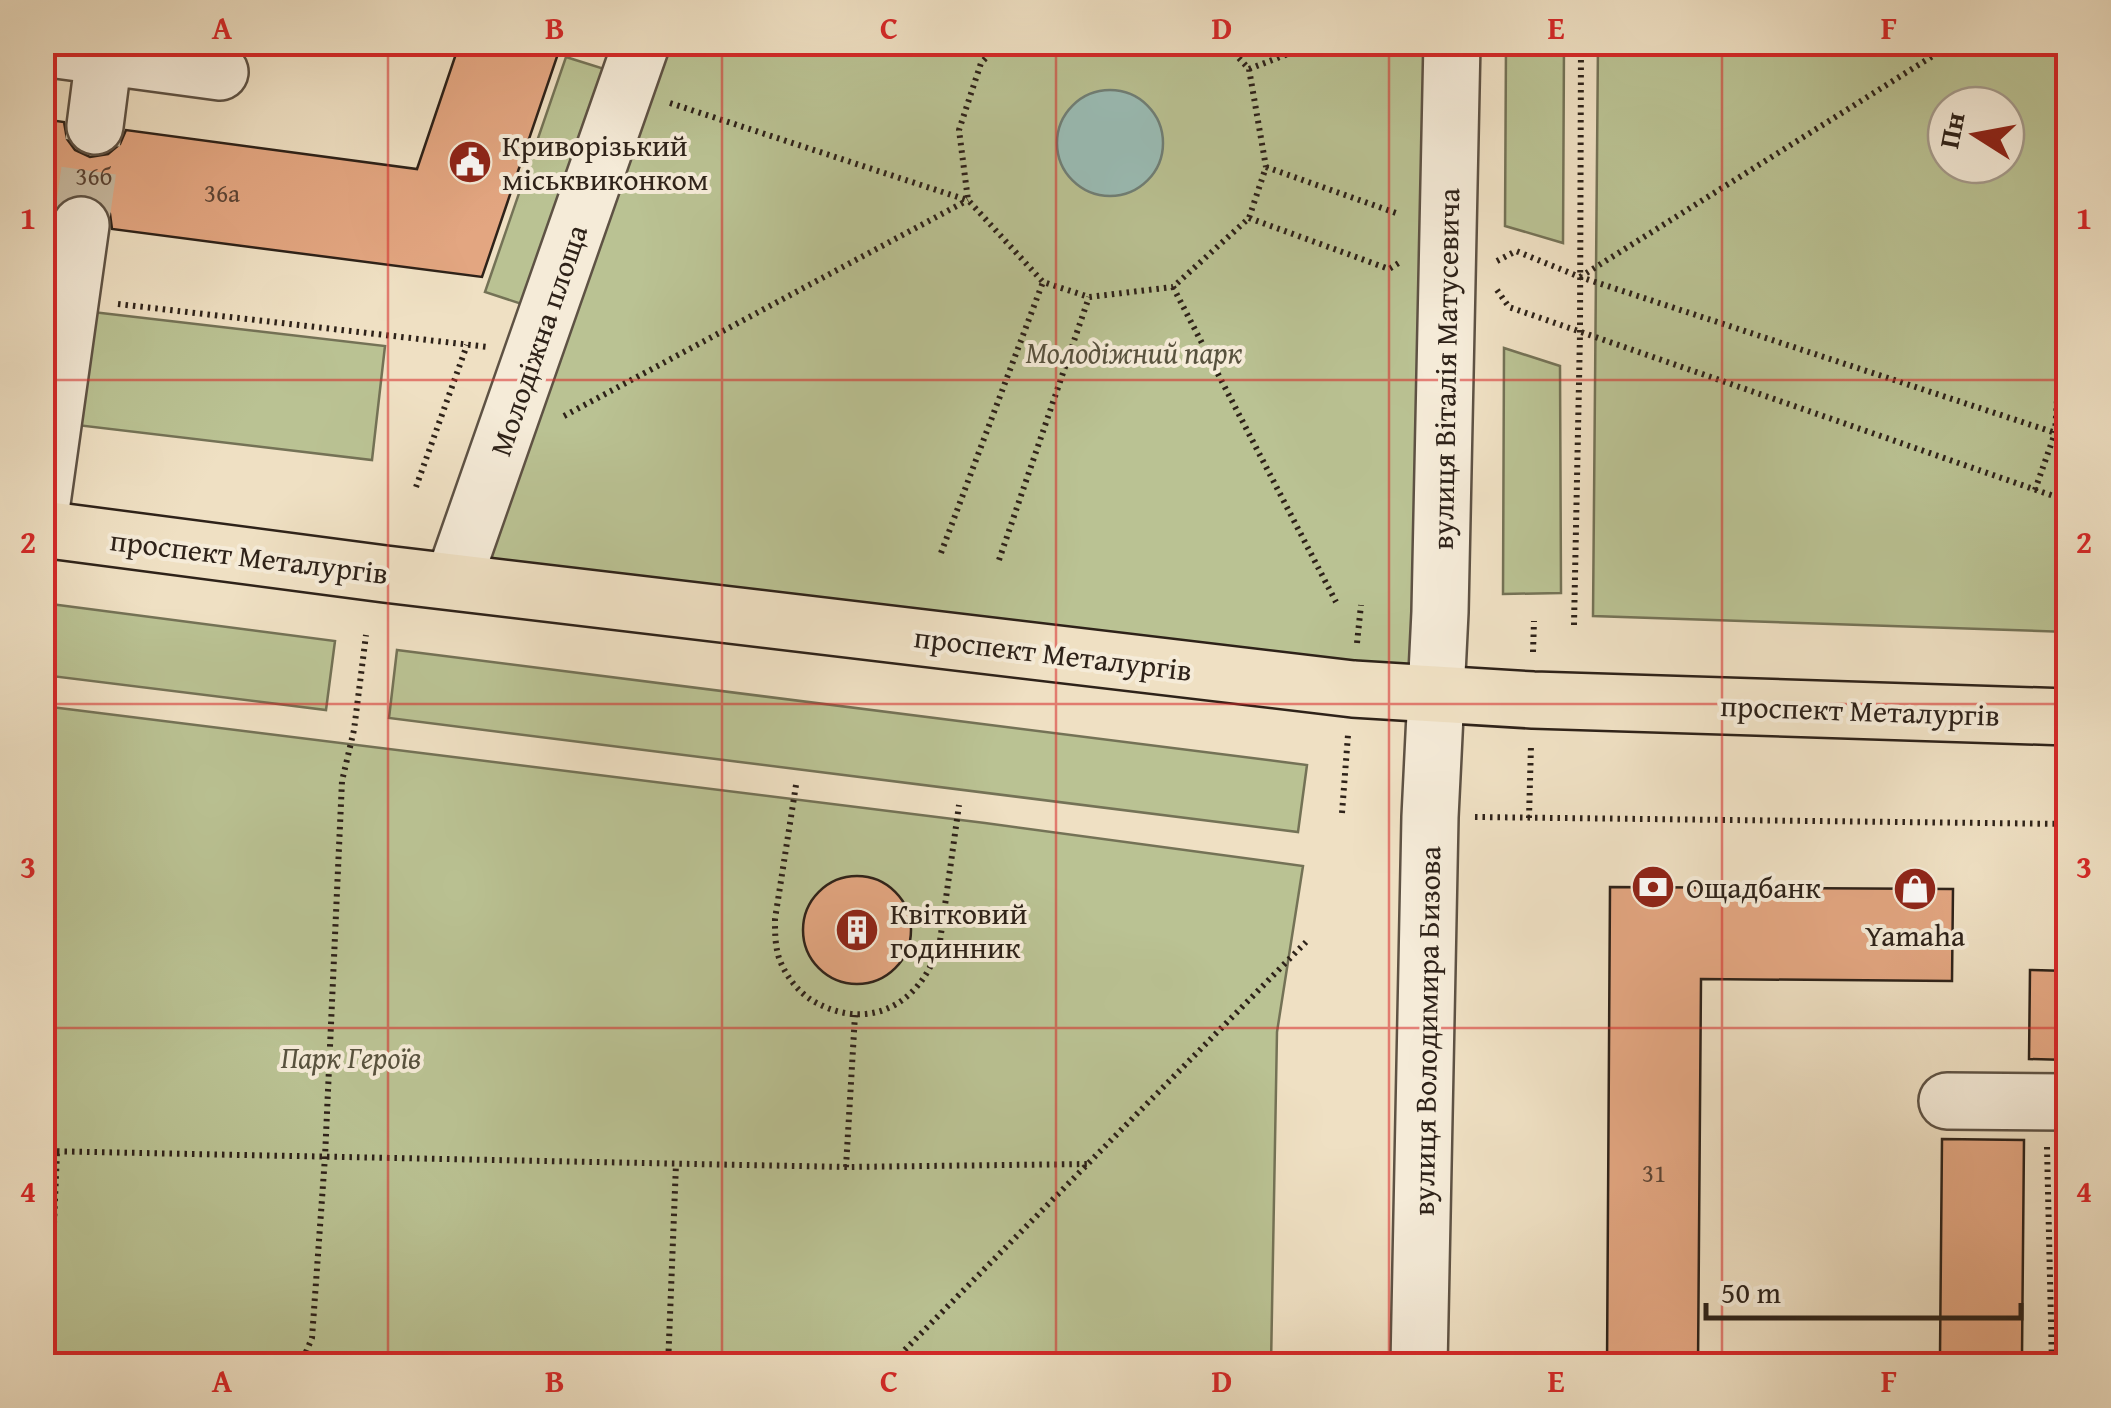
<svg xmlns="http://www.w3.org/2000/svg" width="2111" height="1408" font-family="'Gentium Book Plus',serif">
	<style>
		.green { fill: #bac293; stroke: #747256; stroke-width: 2.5; fill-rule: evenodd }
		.water { fill: #9abdb6; stroke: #6f7f77; stroke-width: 2.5 }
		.building { fill: #e3a681; stroke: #2e2219; stroke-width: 2.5 }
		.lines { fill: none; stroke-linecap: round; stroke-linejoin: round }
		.minor-tunnel { stroke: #c8baa1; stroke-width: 55; stroke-dasharray: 55 28; stroke-linecap: butt }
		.minor-casing { stroke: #5e5244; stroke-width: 60 }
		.major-casing { stroke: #2e2219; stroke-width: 60 }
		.path { stroke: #2e2219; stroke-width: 6; stroke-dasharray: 2.5 5; stroke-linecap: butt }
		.minor { stroke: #f5ebd8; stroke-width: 55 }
		.major { stroke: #efe0c3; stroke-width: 55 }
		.grid { fill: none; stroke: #d62828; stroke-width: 2.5; stroke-opacity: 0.55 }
		.labels { text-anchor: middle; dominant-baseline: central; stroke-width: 8; stroke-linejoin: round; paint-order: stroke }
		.number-label { font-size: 25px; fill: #5b4333 }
		.poi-label { font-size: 30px; fill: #2e2219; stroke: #f5ebd8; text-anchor: start }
		.street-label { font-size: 30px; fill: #2e2219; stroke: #f5ebd8 }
		.park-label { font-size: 30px; font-style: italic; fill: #58523e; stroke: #f5ebd8 }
		.neatline { fill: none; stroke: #d62828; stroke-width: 4 }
		.grid-label { font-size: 32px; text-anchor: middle; font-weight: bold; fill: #d62828 }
	</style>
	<rect width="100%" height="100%" fill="#efe0c3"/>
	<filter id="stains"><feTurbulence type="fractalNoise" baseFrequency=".002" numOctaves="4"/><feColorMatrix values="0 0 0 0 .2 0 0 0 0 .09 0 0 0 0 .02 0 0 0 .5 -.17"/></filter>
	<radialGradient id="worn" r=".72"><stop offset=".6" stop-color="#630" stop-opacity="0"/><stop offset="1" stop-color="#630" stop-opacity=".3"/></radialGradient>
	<!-- green -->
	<path class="green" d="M 642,43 L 1452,43 L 1437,696 L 453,581 Z
		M 1506,43 L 1564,43 L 1563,243 L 1505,226 Z
		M 1598,43 L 2068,43 L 2068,632 L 1593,616 ZM 1946,105 L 2006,105 L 2006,165 L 1946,165 Z
		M 566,57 L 614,72 L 534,308 L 485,292 Z
		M 84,311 L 385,346 L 372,460 L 68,424 Z
		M 1504,348 L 1560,366 L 1561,593 L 1503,594 Z
		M 43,603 L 335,641 L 326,710 L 43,675 Z
		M 397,650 L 1307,765 L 1298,832 L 389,718 Z
		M 43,706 L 985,823 L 1303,866 L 1277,1032 L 1271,1365 L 43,1365 Z"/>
	<!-- water -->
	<path class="water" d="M1057 143a53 53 0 1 1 106 0a53 53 0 1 1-106 0Z"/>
	<!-- building -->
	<path class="building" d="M 460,42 L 562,42 L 482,277 L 112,229 L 110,214 L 101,201 L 84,194 L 68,196 L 56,207 L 50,220 L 42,219 L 42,119 L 64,122 L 67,139 L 75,150 L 90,157 L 108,154 L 120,144 L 126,130 L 417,169 Z
		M803 930a54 54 0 1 1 108 0a54 54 0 1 1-108 0Z
		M 1610,887 L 1953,889 L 1952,981 L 1701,979 L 1698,1366 L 1607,1366 Z
		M 2030,970 L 2068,971 L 2068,1060 L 2029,1059 Z
		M 1942,1139 L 2024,1140 L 2022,1356 L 1940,1355 Z"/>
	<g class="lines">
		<!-- minor-tunnel -->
		<path class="minor-tunnel" d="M 81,225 L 95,126"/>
		<!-- minor casing -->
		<g class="minor-casing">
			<path id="minor" d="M 42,48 L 220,72
				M 95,126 L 104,56
				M 42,503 L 81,225
				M 453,581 L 642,42
				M 1947,1101 L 2068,1102
				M 1419,1366 L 1430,817 L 1440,612 L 1452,42"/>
		</g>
		<!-- major casing -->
		<g class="major-casing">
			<path id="major" d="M 42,529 L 385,574 L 1353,689 L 1533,700 L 2068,717"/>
		</g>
		<!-- path -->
		<path class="path" d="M 1001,42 L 981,63 L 959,130 L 968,200 L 1043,282 L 1089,297 L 1173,287 L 1249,218 L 1266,167 L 1249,69 L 1224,42
			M 1249,69 L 1319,42
			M 670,103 L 967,200
			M 1266,167 L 1399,214
			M 1249,218 L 1389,269 L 1402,261
			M 1497,261 L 1516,251 L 1580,277 L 2068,437
			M 1580,277 L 1955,42
			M 1173,287 L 1336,602
			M 1497,290 L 1509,307 L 2068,501
			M 118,304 L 488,347
			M 564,416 L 968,200
			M 416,487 L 467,345
			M 2035,490 L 2055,433 L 2068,215
			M 941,553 L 1043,282
			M 999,560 L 1089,297
			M 1574,625 L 1580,334 L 1581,42
			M 1357,643 L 1361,605
			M 1533,652 L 1534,621
			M 796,785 L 775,919 C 775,933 775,945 779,958 C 785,975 798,992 813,1001 C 871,1034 924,1002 940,941 L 959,805
			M 1342,813 L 1348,735
			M 1475,817 L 2068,824
			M 1529,818 L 1531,745
			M 2047,1147 L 2052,1366
			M 42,1151 L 846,1167 L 1087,1164
			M 846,1167 L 855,1015
			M 48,1366 L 57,1152
			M 300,1366 L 312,1338 L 325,1157 L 342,781 L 354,730 L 366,635
			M 668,1366 L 676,1164
			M 889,1366 L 1306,942"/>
		<!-- minor -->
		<use href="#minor" class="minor"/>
		<!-- major -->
		<use href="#major" class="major"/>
	</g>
	<!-- grid -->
	<path class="grid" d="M 388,42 L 388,1366M 722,42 L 722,1366M 1056,42 L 1056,1366M 1389,42 L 1389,1366M 1722,42 L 1722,1366M 42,380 L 2068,380M 42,704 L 2068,704M 42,1028 L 2068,1028"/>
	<!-- icons -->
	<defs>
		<g id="civic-disc" transform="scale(2.25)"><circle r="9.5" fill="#8f2418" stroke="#f5ebd8"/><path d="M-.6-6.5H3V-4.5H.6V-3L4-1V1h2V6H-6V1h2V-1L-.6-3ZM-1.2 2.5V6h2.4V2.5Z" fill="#fff"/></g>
		<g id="bank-disc" transform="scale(2.25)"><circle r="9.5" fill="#8f2418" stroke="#f5ebd8"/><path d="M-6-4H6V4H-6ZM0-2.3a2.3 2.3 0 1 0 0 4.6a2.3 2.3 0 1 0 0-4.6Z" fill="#fff"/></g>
		<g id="shop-disc" transform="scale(2.25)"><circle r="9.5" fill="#8f2418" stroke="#f5ebd8"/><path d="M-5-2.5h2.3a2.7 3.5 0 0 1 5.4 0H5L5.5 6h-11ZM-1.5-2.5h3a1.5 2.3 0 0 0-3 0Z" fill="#fff"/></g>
		<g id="building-disc" transform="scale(2.25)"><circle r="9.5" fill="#8f2418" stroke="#f5ebd8"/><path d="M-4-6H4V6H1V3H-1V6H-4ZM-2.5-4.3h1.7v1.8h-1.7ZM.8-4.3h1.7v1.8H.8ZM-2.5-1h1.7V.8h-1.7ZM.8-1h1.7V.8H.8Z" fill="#fff"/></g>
	</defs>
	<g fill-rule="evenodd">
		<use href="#civic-disc" x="470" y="162"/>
		<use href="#bank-disc" x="1653" y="887"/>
		<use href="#shop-disc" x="1915" y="889"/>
		<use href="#building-disc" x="857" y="930"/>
	</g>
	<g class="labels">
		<!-- number labels -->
		<g class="number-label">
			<text x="94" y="176">36б</text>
			<text x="222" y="193">36а</text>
			<text x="1654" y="1173">31</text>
		</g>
		<!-- poi labels -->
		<g class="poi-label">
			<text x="502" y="145">Криворізький<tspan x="502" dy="34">міськвиконком</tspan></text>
			<text x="1686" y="887">Ощадбанк</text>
			<text x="890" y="913">Квітковий<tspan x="890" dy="34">годинник</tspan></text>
			<text x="1915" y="935" text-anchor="middle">Yamaha</text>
		</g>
		<!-- street labels -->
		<g class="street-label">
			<text transform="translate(538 340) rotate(-71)">Молодіжна площа</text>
			<text transform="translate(1445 369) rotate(-89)">вулиця Віталія Матусевича</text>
			<text transform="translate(249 556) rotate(7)">проспект Металургів</text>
			<text transform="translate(1053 653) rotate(7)">проспект Металургів</text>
			<text transform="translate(1860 710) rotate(2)">проспект Металургів</text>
			<text transform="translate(1426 1031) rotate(-89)">вулиця Володимира Бизова</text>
		</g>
		<!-- park labels -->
		<g class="park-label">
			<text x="1134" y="352">Молодіжний парк</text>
			<text x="351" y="1057">Парк Героїв</text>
		</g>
	</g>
	<!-- margin -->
	<rect width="2111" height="1408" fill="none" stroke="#efe0c3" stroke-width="110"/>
	<!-- north arrow -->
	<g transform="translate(1976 135) rotate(281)"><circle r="48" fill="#f5ebd8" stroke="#a59b8c" stroke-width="2.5"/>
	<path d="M0-8L18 38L0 25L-18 38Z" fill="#8f2418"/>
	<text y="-15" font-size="28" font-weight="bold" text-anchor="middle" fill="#2e2219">Пн</text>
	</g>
	<!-- scale -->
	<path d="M1706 1303v15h315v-15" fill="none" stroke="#2e2219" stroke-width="5"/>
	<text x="1721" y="1303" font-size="30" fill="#2e2219" stroke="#f5ebd8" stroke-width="8" paint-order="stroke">50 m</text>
	<rect x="55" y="55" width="2001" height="1298" class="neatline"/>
	<g class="grid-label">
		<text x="222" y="39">A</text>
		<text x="555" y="39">B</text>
		<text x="889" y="39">C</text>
		<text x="1222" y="39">D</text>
		<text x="1556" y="39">E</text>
		<text x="1889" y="39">F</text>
		<text x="28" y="229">1</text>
		<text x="2084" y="229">1</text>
		<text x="28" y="553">2</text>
		<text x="2084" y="553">2</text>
		<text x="28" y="878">3</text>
		<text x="2084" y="878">3</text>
		<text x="28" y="1202">4</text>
		<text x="2084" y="1202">4</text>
		<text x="222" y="1392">A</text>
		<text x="555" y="1392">B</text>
		<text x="889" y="1392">C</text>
		<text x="1222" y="1392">D</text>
		<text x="1556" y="1392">E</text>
		<text x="1889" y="1392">F</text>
	</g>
	<rect width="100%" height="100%" filter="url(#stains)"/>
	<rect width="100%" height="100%" fill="url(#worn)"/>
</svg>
